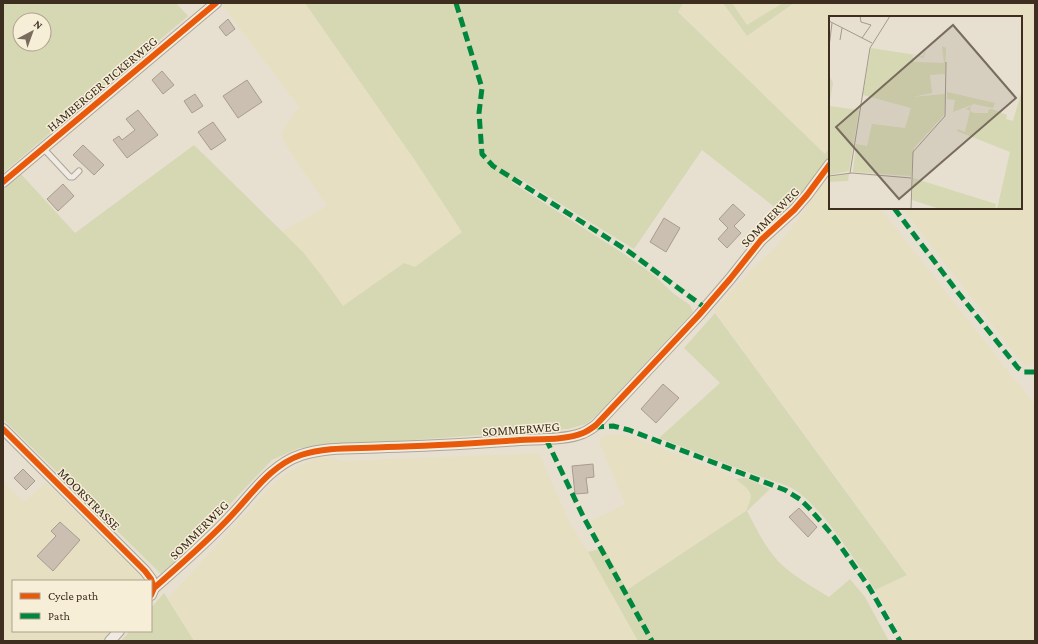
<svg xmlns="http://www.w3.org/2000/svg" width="1038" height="644" font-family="'Crimson Pro',serif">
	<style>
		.farmland { fill: #e6dfc2 }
		.green { fill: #d6d7b3; fill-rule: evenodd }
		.building { fill: #cbbfb2; stroke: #a89c90 }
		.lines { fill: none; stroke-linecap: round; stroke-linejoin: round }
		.lane-casing { stroke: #ada599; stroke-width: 7 }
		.street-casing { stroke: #ada599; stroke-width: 12 }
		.lane { stroke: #efebe3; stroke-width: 5 }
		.street { stroke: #efebe3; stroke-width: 10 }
		.quiet { stroke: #00873e; stroke-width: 5; stroke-dasharray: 10 5; stroke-linecap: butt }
		.cycleway-casing { stroke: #f7eed8; stroke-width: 8 }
		.cycleway { stroke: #e8590c; stroke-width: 6 }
		.labels { text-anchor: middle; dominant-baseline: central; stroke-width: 3; stroke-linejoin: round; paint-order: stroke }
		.street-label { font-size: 13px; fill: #3d2e20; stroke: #f7eed8 }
		.inset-road { fill: none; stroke: #a3998a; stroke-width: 1 }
		.view { fill: #786c5e; fill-opacity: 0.15; stroke: #786c5e; stroke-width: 2 }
		.inset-edge { fill: none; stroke: #3d2e20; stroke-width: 2 }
	</style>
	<rect width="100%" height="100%" fill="#e7e0d1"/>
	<!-- farmland -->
	<path class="farmland" d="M 224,3 L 305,3 L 414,159 L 462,232 L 415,267 L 404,263 L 343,306 L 321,275 L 303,252 L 281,232 L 327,206 L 285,144 L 281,133 L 299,107 L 222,5 Z
		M 683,3 L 723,3 L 747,36 L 794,3 L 1035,3 L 1035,364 L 1025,367 L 902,208 L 1021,208 L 1021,17 L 830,17 L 830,147 L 825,154 L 678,11 Z
		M 732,3 L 783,3 L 747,26 Z
		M 830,174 L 830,208 L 880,208 L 1035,405 L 1035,641 L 904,641 L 875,590 L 907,574 L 714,310 L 758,263 L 772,251 L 797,221 L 818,189 Z
		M 616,434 L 626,435 L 724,472 L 736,479 L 747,488 L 750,491 L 752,499 L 746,511 L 627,590 L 589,522 L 625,504 L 599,442 L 601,438 L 607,435 Z
		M 539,453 L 569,521 L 600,571 L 638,641 L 194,641 L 168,598 L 272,485 L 287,473 L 303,464 L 318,458 L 333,458 L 343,461 Z
		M 3,482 L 25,502 L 45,482 L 143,577 L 144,581 L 13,581 L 13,631 L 111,631 L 102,641 L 3,641 Z"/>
	<!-- green -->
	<path class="green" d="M 3,3 L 176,3 L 188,16 L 3,173 ZM 20,20 L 44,20 L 44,44 L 20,44 Z
		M 305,3 L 683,3 L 678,12 L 825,154 L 830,147 L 830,156 L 806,187 L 782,213 L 702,150 L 634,249 L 517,177 L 511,182 L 624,254 L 655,276 L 674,294 L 690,305 L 693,312 L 597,415 L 586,424 L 568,429 L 299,448 L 272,460 L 162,575 L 3,419 L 3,189 L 21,174 L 75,233 L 194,145 L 303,252 L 321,275 L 343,306 L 404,263 L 415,267 L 462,232 L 414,159 Z
		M 723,3 L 732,3 L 747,25 L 783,3 L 794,3 L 747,36 Z
		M 715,313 L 907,575 L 875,590 C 854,559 827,514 798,492 C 785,483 770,481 756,475 C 723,463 691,450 659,438 L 720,383 L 684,348 Z
		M 746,478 L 770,489 L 747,511 C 756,528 765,547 778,561 C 793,576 811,586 829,597 L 850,579 L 865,597 L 889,641 L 638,641 L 588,552 L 604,548 L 627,590 L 746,511 C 755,492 751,492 736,479 Z
		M 164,593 L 194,641 L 121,641 L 130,631 L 151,631 L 151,608 Z"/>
	<!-- building -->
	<path class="building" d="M 228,19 L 235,29 L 226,36 L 219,27 Z
		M 162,71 L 174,85 L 163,94 L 152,80 Z
		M 247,80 L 262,102 L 238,118 L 223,96 Z
		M 195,94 L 203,106 L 192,113 L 184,101 Z
		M 138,110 L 158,135 L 127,158 L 113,140 L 119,136 L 122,140 L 135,130 L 126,119 Z
		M 213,122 L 226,140 L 211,150 L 198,132 Z
		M 83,145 L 104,165 L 94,175 L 73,155 Z
		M 63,184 L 74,196 L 58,211 L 47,199 Z
		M 733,204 L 745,215 L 734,226 L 741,233 L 727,248 L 718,239 L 728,228 L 719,219 Z
		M 664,218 L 680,228 L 666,252 L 650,242 Z
		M 663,384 L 679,398 L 656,423 L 641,409 Z
		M 593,464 L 594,477 L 586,478 L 588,493 L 575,494 L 572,466 Z
		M 23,469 L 35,481 L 26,490 L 14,478 Z
		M 799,508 L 817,527 L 808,537 L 789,517 Z
		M 60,522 L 80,540 L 53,571 L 37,556 L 56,536 L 51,531 Z"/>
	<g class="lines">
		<!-- lane casing -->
		<g class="lane-casing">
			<path id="lane" d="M 43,148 L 70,177 L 73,177 L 79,171"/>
		</g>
		<!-- street casing -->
		<g class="street-casing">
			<path id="street" d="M 3,182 L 216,3
				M 3,429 L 145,571 L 151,579 L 154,588
				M 151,595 L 154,588 C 180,565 207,542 231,516 C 252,494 271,465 301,455 C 328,446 359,449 387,447 C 432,446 476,443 520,440 C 538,439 567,440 583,433 C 588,431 592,428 596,425 L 699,315 L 730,279 L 761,240 L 794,210 L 807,195 L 830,164
				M 110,641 L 119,631"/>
		</g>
		<!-- lane -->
		<use href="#lane" class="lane"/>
		<!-- street -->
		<use href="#street" class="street"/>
		<!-- quiet -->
		<path class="quiet" d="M 456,3 L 482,88 L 479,113 L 482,154 L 493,166 L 628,251 L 704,307
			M 894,208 L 956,290 L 1018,368 L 1024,372 L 1035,372
			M 594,427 L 613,426 L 629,430 L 785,490 L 801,500 L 810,509 L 834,537 L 869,587 L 900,641
			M 546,439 L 584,518 L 652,641"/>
		<!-- cycleway casing -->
		<g class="cycleway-casing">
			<path id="cycleway" d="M 3,182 L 216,3
				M 3,429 L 145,571 L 151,579 L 154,588
				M 151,595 L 154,588 C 180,565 207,542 231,516 C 252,494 271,465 301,455 C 328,446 359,449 387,447 C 432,446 476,443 520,440 C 538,439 567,440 583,433 C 588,431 592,428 596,425 L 699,315 L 730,279 L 761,240 L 794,210 L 807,195 L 830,164"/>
		</g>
		<!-- cycleway -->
		<use href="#cycleway" class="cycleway"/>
	</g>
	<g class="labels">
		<!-- street labels -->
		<g class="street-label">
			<text transform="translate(102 84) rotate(-40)">HAMBERGER PICKERWEG</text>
			<text transform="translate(770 217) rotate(-46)">SOMMERWEG</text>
			<text transform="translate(521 429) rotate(-4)">SOMMERWEG</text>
			<text transform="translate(89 499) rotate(45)">MOORSTRASSE</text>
			<text transform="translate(199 530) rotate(-45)">SOMMERWEG</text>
		</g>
	</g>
	<!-- overview -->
	<g transform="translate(829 16)">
		<rect width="193" height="193" fill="#e7e0d1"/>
		<path d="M 113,30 L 117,32 L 116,58 L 101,59 L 103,77 L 83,81 L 116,78 L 115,99 L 85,132 L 82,160 L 24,156 L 27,128 L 38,130 L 43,108 L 76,112 L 82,92 L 34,79 L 42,32 L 94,40 L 97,31 L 95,42 L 84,39 L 85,46 L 115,47 ZM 0,59 L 4,67 L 0,90 L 30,94 L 20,155 L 0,159 ZM 193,74 L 193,193 L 168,193 L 181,136 L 128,115 L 129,113 L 136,116 L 141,95 L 137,93 L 142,90 L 141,95 L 145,97 L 159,97 L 160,93 L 163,93 L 178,99 L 177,103 L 184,105 ZM 118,76 L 166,87 L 164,92 L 145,88 L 124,96 L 126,84 L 118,83 ZM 20,158 L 19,165 L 0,166 L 0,161 ZM 84,162 L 167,188 L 166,193 L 111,193 L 83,184 Z" fill="#d6d7b3"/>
		<path class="inset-road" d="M 31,0 L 32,6 L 42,9 L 33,22M 0,5 L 43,27M 11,24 L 13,12M 0,31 L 3,7M 21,157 L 41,32 L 61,0M 0,160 L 23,157 L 82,162M 82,193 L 84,136 L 116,100 L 117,46"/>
		<path class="view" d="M 124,9 L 187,82 L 70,183 L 7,111 Z"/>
		<rect width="193" height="193" class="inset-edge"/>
	</g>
	<!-- border -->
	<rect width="1038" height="644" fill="none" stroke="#3d2e20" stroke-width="8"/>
	<!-- legend -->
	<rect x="12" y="580" width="140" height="52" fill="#f7eed8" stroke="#ada18e"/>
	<rect x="20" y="593" width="20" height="6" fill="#e8590c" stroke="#ada18e"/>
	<text x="48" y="600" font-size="12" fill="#3d2e20">Cycle path</text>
	<rect x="20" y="613" width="20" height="6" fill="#00873e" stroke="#ada18e"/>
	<text x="48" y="620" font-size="12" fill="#3d2e20">Path</text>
	<!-- north arrow -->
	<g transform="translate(32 32) rotate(41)"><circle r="19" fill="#f7eed8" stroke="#ada18e"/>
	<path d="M0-3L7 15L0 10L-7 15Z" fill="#786c5e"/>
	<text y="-6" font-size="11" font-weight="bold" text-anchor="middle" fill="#3d2e20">N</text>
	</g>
</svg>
